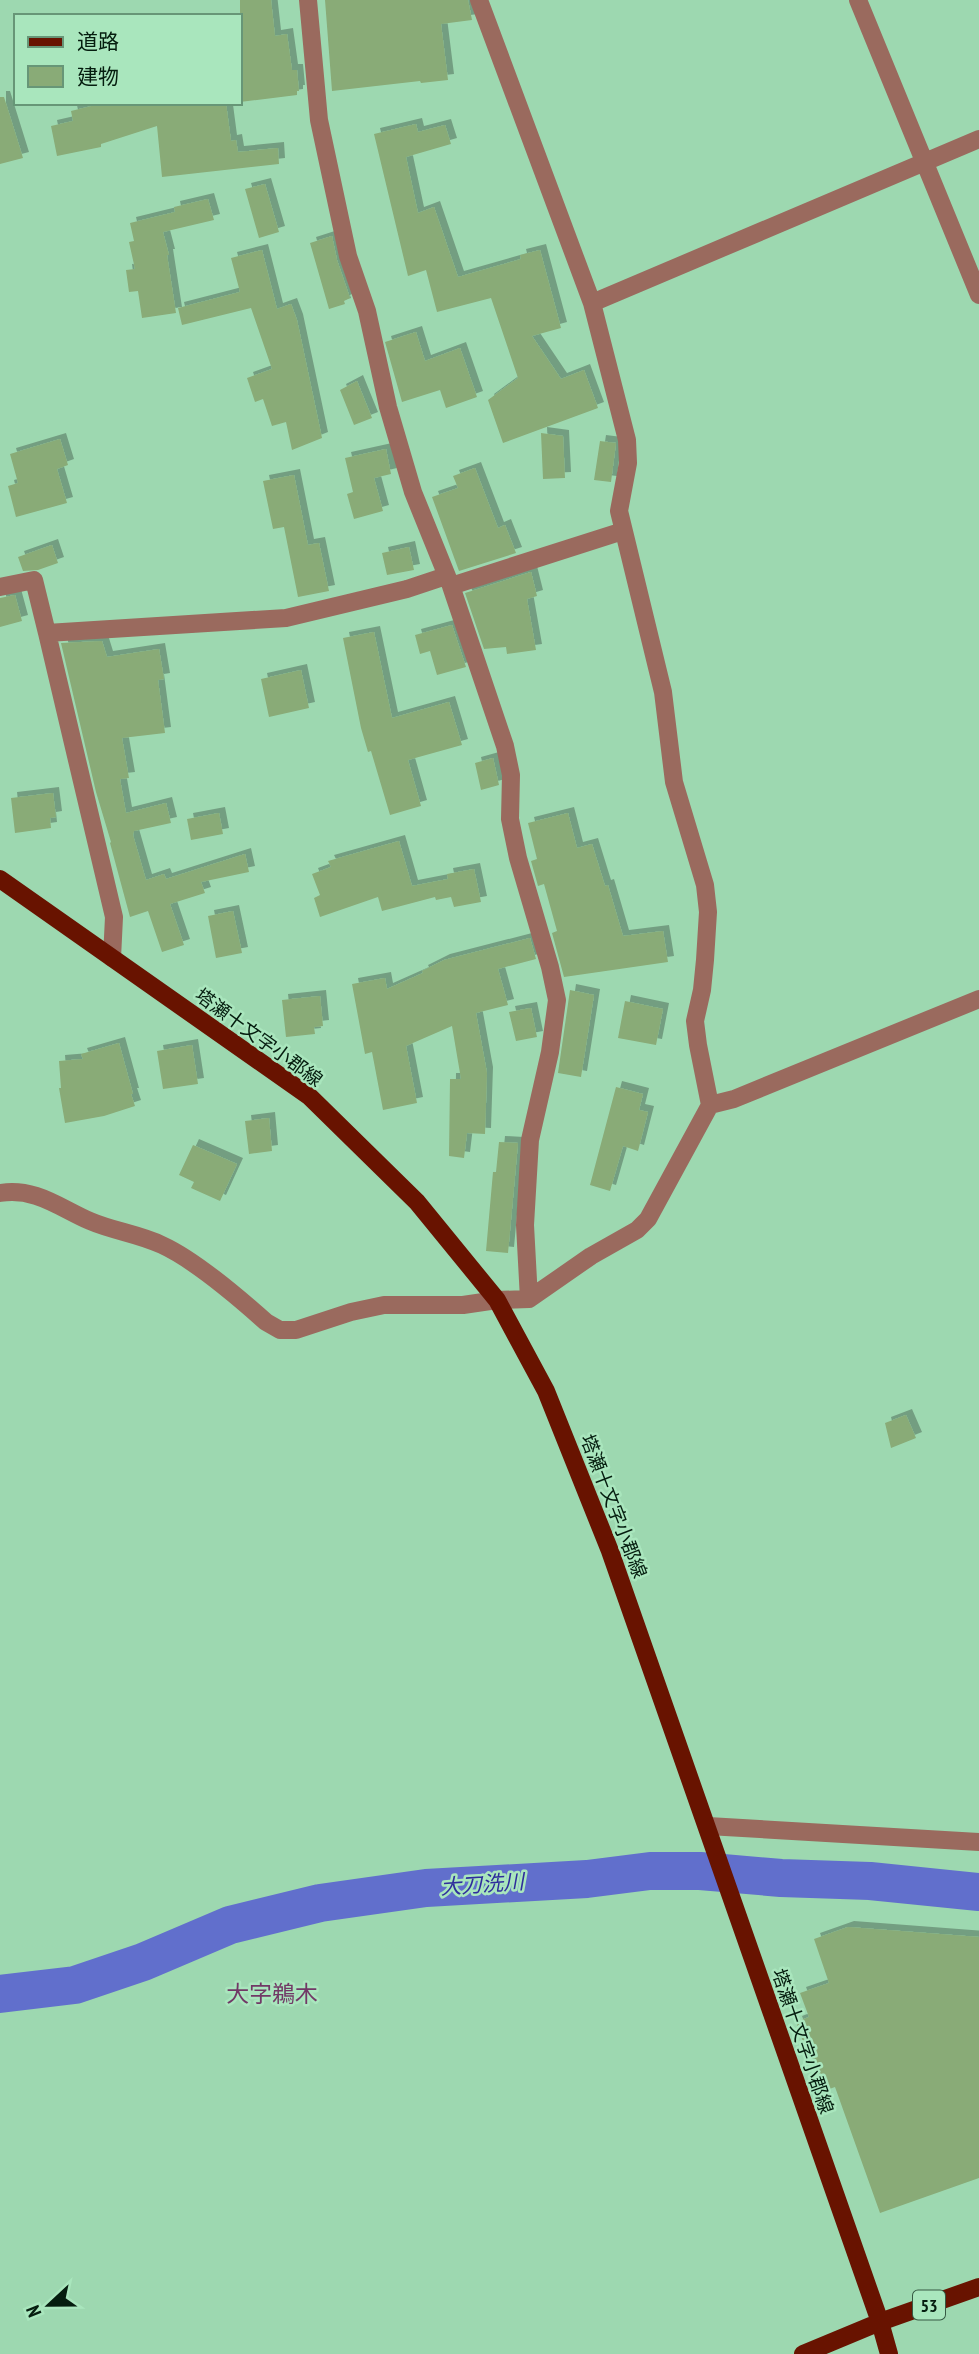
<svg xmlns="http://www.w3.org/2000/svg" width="979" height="2354" font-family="'PT Sans Narrow','Noto Sans JP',sans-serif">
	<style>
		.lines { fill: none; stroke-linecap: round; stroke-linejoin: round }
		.river { stroke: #616fcc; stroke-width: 38 }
		.building { fill: #89ab77; filter: url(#shadow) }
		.minor { stroke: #9a6a5e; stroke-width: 18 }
		.major { stroke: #681300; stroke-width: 18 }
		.labels { text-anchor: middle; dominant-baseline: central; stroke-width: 5; stroke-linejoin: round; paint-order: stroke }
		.shield { fill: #a9e6bd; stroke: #365943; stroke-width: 2 }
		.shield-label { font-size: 18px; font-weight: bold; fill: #051d0f }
		.street-label { font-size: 19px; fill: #051d0f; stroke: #a9e6bd }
		.water-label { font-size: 21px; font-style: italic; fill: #2e2d9c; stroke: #a9e6bd }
		.quarter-label { font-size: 23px; fill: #713966; stroke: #a9e6bd }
	</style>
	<defs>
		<filter id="shadow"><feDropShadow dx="6" dy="-6" stdDeviation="0" flood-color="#0004"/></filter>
	</defs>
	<rect width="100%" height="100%" fill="#9dd8b0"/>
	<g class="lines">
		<!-- river -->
		<path class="river" d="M 0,1994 L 75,1985 L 143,1962 L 230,1925 L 320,1903 L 426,1888 L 587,1879 L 650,1871 L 700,1871 L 781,1878 L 870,1881 L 979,1892"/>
	</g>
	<!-- building -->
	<path class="building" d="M 240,0 L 271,0 L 275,36 L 287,34 L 292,70 L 297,70 L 299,91 L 297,91 L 297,95 L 240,102 Z
		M 325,0 L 468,0 L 472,20 L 441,24 L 448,80 L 421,83 L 420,81 L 332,91 Z
		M 0,97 L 4,97 L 23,158 L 0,164 Z
		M 104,103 L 226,103 L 231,141 L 236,140 L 238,152 L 278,148 L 279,164 L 162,177 L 157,126 L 101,144 L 101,147 L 57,156 L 51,126 L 73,121 L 71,111 Z
		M 416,124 L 418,132 L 445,125 L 451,144 L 406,157 L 418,213 L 434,207 L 458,277 L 521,259 L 520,255 L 540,250 L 561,328 L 532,336 L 561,379 L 584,370 L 598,408 L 503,443 L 488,400 L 518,378 L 491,298 L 437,312 L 426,270 L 408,276 L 374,134 Z
		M 265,184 L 279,232 L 259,238 L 245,189 Z
		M 208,199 L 214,220 L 163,232 L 169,255 L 167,255 L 176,313 L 142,318 L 138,291 L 129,292 L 126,270 L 135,269 L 129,242 L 134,241 L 130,223 L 175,212 L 174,207 Z
		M 332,236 L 337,260 L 350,298 L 344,301 L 345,304 L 329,309 L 310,243 Z
		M 262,250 L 277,309 L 291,304 L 297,320 L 322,438 L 292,450 L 286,422 L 272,426 L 263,399 L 255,402 L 247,378 L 272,369 L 251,308 L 182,325 L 178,308 L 240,292 L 231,258 Z
		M 416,332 L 425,361 L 460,348 L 477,397 L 446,408 L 440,390 L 402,402 L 385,342 Z
		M 357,381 L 372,418 L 354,425 L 340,390 Z
		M 541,433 L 563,436 L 565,478 L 543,479 Z
		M 60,439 L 68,465 L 57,469 L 67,503 L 16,517 L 8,486 L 18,483 L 10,454 Z
		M 600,441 L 616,443 L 611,482 L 594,480 Z
		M 386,449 L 391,474 L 374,478 L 383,511 L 354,519 L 347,494 L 353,492 L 345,458 Z
		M 475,468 L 498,528 L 505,525 L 516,553 L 459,571 L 432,497 L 458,488 L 453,476 Z
		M 294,475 L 308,545 L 319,543 L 329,591 L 298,597 L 284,527 L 273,529 L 263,481 Z
		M 52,545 L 58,563 L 38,570 L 23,571 L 18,557 Z
		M 409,547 L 414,570 L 387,575 L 382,553 Z
		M 531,572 L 537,596 L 527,599 L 536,650 L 507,654 L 506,647 L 484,649 L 465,593 Z
		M 15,595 L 22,621 L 0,627 L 0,598 Z
		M 452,625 L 466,667 L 437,675 L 430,651 L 420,654 L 415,635 Z
		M 374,632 L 392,718 L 449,702 L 462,745 L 408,760 L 421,806 L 390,815 L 371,751 L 368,752 L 361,728 L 343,638 Z
		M 102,641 L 107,657 L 159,649 L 164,679 L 158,680 L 165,733 L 122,738 L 129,778 L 120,779 L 126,813 L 166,803 L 171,823 L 134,831 L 133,835 L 146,880 L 164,874 L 166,879 L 245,854 L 249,872 L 201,882 L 205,893 L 170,904 L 184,945 L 162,952 L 148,911 L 130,917 L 110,843 L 111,842 L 96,792 L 61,643 Z
		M 301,670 L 309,708 L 269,717 L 261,679 Z
		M 493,758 L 499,785 L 481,790 L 475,763 Z
		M 53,793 L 56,817 L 50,818 L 51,828 L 15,833 L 11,798 Z
		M 219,813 L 223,834 L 191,840 L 187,819 Z
		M 568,813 L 577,848 L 592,844 L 605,886 L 608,885 L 623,936 L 663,931 L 668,962 L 564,977 L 552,933 L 557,931 L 544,884 L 538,886 L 531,861 L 537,859 L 528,823 Z
		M 399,841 L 412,886 L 448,879 L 447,874 L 474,869 L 481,902 L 454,907 L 451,897 L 436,900 L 435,897 L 382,911 L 378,897 L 320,917 L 314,898 L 320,895 L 312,874 L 331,867 L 328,861 Z
		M 233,911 L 242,953 L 216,958 L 208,916 Z
		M 530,938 L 536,959 L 498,969 L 508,1005 L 476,1013 L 487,1073 L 485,1134 L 467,1133 L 464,1158 L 449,1156 L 450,1079 L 461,1079 L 452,1026 L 406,1046 L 417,1103 L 383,1110 L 372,1052 L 365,1054 L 352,984 L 385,978 L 387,989 L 423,973 L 422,971 L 444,960 Z
		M 570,990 L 594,995 L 581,1077 L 558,1073 Z
		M 320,996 L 323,1026 L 314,1027 L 315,1034 L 286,1037 L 282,1000 Z
		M 625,1001 L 663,1009 L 656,1045 L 618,1038 Z
		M 531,1008 L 537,1037 L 516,1041 L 509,1012 Z
		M 119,1043 L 133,1094 L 131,1094 L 135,1106 L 104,1116 L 65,1123 L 59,1088 L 61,1088 L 59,1061 L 83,1059 L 81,1054 Z
		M 192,1045 L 198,1084 L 163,1089 L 157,1051 Z
		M 616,1087 L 643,1094 L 639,1110 L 648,1112 L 638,1151 L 623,1146 L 610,1191 L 590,1185 Z
		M 269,1118 L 272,1151 L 249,1154 L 245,1121 Z
		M 499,1142 L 518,1143 L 508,1253 L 486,1251 L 493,1172 L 496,1172 Z
		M 193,1145 L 237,1164 L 220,1201 L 191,1188 L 194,1182 L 179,1175 Z
		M 906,1415 L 916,1438 L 891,1448 L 885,1423 Z
		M 848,1927 L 979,1937 L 979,2178 L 880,2213 L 835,2087 L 821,2092 L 796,2022 L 809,2017 L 800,1993 L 829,1983 L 814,1939 Z"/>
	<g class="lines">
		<!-- minor -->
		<path class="minor" d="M 308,0 L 319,120 L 348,256 L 367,311 L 388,407 L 413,492 L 451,586 L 505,746 L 511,775 L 510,819 L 518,858 L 550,967 L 557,1000 L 550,1052 L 530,1140 L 525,1225 L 529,1299
			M 858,0 L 979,295
			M 592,303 L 979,139
			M 451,586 L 623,531
			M 0,587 L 34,580 L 47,633 L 286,618 L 407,589 L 446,576
			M 47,633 L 114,917 L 112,958
			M 710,1105 L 734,1099 L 979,999
			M 0,1193 C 35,1187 60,1208 90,1221 C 113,1231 139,1234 162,1245 C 195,1260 238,1297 266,1322 L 280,1330 L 296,1330 L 351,1312 L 384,1305 L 463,1305 L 497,1300 L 529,1299 L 591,1256 L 637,1230 L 648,1219 L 710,1105 L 698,1045 L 695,1021 L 702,990 L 705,960 L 708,912 L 705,885 L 674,782 L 663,692 L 619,511 L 628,463 L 627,440 L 592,303 L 479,0
			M 708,1826 L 979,1842"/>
		<!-- major -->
		<path class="major" d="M 0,879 L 310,1097 L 417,1202 L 497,1300 L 546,1391 L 610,1551 L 880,2322 L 889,2354
			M 803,2354 L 880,2322 L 979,2287"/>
	</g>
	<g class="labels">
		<!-- shield labels -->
		<rect class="shield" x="913" y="2290.5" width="32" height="29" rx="5"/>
		<g class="shield-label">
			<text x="929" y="2305">53</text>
		</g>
		<!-- street labels -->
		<g class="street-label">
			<text transform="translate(259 1037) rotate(36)">塔瀬十文字小郡線</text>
			<text transform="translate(614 1506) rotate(69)">塔瀬十文字小郡線</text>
			<text transform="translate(803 2041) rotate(71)">塔瀬十文字小郡線</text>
		</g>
		<!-- water labels -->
		<g class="water-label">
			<text transform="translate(482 1884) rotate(-4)">大刀洗川</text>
		</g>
		<!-- quarter labels -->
		<g class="quarter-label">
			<text x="272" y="1993">大字鵜木</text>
		</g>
	</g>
	<!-- legend -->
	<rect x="14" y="14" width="228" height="91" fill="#a9e6bd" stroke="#679677" stroke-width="2"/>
	<rect x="28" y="37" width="35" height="10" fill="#681300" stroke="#679677" stroke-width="2"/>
	<text x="77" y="49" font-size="21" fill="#051d0f">道路</text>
	<rect x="28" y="66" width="35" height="21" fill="#89ab77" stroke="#679677" stroke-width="2"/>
	<text x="77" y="84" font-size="21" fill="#051d0f">建物</text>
	<!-- north arrow -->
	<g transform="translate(49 2305) rotate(248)" stroke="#a9e6bd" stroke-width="5" paint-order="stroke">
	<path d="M0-5L12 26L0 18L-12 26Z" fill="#051d0f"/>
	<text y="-10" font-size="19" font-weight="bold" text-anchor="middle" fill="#051d0f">N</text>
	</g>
</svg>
